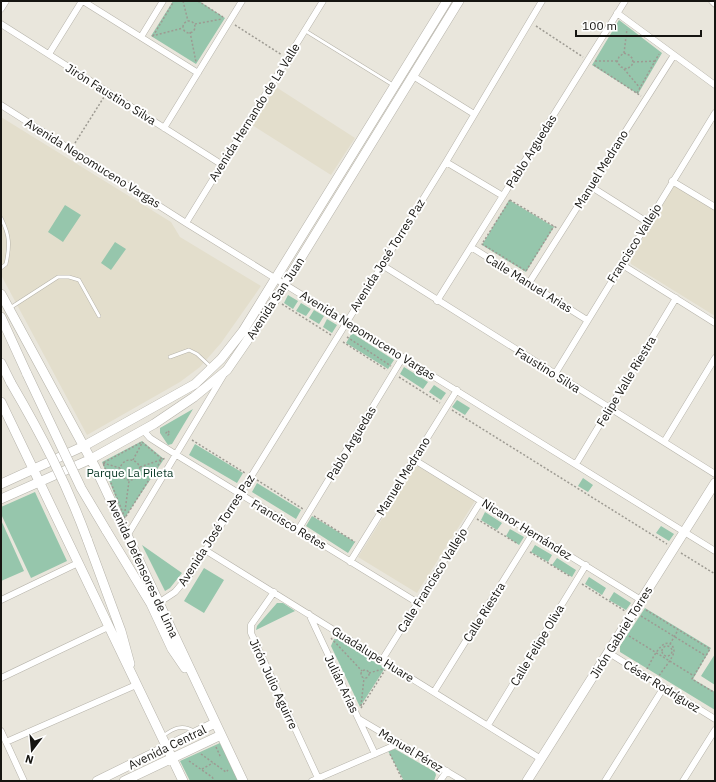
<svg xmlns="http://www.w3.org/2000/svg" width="716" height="782" font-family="'IBM Plex Sans',sans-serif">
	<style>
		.built { fill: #e3decc }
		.green { fill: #96c6ac }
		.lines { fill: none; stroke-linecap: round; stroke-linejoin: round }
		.lane-casing { stroke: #b6b3aa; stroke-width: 4 }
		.street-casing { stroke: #b6b3aa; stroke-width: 7 }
		.secondary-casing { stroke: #b6b3aa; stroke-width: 10 }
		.path { stroke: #9d9a92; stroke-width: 1.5; stroke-dasharray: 2 2; stroke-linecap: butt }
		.lane { stroke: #fff; stroke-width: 3 }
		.street { stroke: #fff; stroke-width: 6 }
		.secondary { stroke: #fff; stroke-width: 9 }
		.secondary-bridge-casing { stroke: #b6b3aa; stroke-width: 10; stroke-linecap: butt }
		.secondary-bridge { stroke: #fff; stroke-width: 9 }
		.labels { text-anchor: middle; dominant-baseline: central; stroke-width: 4; stroke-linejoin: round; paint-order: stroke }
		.street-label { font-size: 12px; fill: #161511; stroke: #fff }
		.park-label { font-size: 12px; fill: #073724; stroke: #fff }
	</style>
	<rect width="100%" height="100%" fill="#e9e6dc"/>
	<!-- built -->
	<path class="built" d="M 276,87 L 355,138 L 331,175 L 252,125 Z
		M 1,117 L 171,222 L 180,237 L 261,286 L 221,343 L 200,367 L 180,382 L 87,435 L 1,275 Z
		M 677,185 L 715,209 L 715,316 L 631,264 L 630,260 L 673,187 Z
		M 416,465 L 475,501 L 417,593 L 358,557 Z"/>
	<!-- green -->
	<path class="green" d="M 173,1 L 199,1 L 225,18 L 196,64 L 151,36 Z
		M 619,20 L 662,53 L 638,94 L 592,65 Z
		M 509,200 L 554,227 L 526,272 L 482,245 Z
		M 65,205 L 81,215 L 63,242 L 48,232 Z
		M 115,242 L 126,249 L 111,270 L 101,263 Z
		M 288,295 L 298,301 L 293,309 L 284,303 Z
		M 301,303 L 311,309 L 306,316 L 296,311 Z
		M 314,310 L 324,316 L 319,324 L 309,318 Z
		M 327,319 L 337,325 L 332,333 L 323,327 Z
		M 352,333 L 394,360 L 388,369 L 346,343 Z
		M 404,367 L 428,382 L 423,389 L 400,374 Z
		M 434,385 L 446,393 L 441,400 L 429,392 Z
		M 457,400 L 470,408 L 465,415 L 452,407 Z
		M 193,409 L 172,444 L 168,445 L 160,433 L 160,428 Z
		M 142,441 L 164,459 L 124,519 L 102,462 Z
		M 195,444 L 243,473 L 237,483 L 189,455 Z
		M 583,478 L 593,485 L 588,492 L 578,486 Z
		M 257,483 L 301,510 L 296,519 L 252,492 Z
		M 35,492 L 67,561 L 31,578 L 1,514 L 1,507 Z
		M 485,512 L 502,523 L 497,530 L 481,520 Z
		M 312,516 L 355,542 L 348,553 L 306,526 Z
		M 1,520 L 24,571 L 1,581 Z
		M 661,526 L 674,534 L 669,541 L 656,533 Z
		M 510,529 L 524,537 L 519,545 L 506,536 Z
		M 142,545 L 182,573 L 170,588 L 165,591 Z
		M 535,545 L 552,555 L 548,562 L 531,552 Z
		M 557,558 L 576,570 L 572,577 L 552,565 Z
		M 204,568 L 224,580 L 204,613 L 184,601 Z
		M 589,577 L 606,588 L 602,595 L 585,584 Z
		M 614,592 L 631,603 L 626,610 L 609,600 Z
		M 277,603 L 283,603 L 295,611 L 256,630 L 257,626 Z
		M 645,608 L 711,648 L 693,679 L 715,692 L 715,710 L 620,652 L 620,646 Z
		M 334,639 L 338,639 L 385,668 L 360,707 L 331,646 Z
		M 715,654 L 715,685 L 701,676 Z
		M 220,743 L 239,781 L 190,781 L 180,761 Z
		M 395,749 L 435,772 L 436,775 L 434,781 L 404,781 L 388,751 Z"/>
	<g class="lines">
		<!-- lane casing -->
		<g class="lane-casing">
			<path id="lane" d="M 304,30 L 393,85
				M 1,218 C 10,236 10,245 6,264 L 1,268
				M 10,308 L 58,277 L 69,277 L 79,280 L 99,316
				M 170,357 L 189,350 L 197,354 L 211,367
				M 163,736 C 174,728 182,724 194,731"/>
		</g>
		<!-- street casing -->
		<g class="street-casing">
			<path id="street" d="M 83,1 L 198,73
				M 712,1 L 715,4
				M 1,9 L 6,1
				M 617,13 L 715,85
				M 1,24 L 221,164
				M 141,37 L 163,1
				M 49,54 L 82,1
				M 413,76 L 474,114
				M 1,105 L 186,223 L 715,551
				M 164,128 L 242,1
				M 446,162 L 503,196
				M 672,181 L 715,207
				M 590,186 L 647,222
				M 186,223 L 323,1
				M 471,247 L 587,320
				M 621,264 L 715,323
				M 382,265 L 715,474
				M 529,283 L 674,55
				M 437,301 L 625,1
				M 555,374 L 715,113
				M 143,430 L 150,438 L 175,454 L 418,603
				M 664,442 L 715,358
				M 413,459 L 641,600
				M 576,464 L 676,298
				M 298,530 L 403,357
				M 127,536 L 223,376
				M 205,550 L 541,759
				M 350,562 L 457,390
				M 274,592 L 251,625 L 251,633 L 318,778
				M 1,600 L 78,563
				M 160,602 L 175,592 L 192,572 L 446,162 L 542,1
				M 309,614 L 375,754
				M 609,653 L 715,719
				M 382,660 L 481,501
				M 1,678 L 108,627
				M 434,692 L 533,533
				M 359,719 L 463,781
				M 488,725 L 586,565
				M 1,731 L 24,781
				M 6,742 L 136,685
				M 312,781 L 400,743
				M 440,781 L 447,771
				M 605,781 L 664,687
				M 683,781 L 715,730"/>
		</g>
		<!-- secondary casing -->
		<g class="secondary-casing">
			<path id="secondary" d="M 1,294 L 95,467 L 243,781
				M 1,317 L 27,374
				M 1,363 L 11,383
				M 1,402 L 183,781
				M 1,484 L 84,446 L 195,384 L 221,359 L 243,331 L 447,1
				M 1,499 L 91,459 L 154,424 L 194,397 L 227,370 L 275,300 L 459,1
				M 106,530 L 151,604 L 172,649 L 185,668
				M 87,539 L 121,631 L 130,664
				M 97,781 L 215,723
				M 124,781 L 221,735
				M 527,781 L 715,483"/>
		</g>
		<!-- path -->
		<path class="path" d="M 183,1 L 188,21
			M 198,1 L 223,17
			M183 27a6 6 0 1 1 12 0a6 6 0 1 1-12 0Z
			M 195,24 L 222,19
			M 235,25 L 282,55
			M 536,26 L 583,57
			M 190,32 L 196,62
			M 152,36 L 183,28
			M 153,36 L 174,1
			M 624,53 L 629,55 L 633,59 L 632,65 L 627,69 L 621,67 L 617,62 L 619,57 L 624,53 L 627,29
			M 595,61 L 618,61
			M 633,62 L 656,61
			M 594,65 L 641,96
			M 624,69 L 640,88
			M 637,93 L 659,54
			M 75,143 L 104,97
			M 510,200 L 482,244 L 526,271 L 554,226
			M 510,200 L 557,228
			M 282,304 L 331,335
			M 347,337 L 391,366
			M 343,342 L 387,370
			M 399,377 L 440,403
			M 452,410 L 667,544
			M 168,431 L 170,433 L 168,435 L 166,433 Z
			M 192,440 L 245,473
			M 142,442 L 162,459 L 125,518 L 103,463 Z
			M120 470a10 10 0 1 1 20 0a10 10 0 1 1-20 0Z
			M 133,460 L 142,443
			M 103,463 L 120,468
			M 140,467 L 166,458
			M 257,480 L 303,509
			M 125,511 L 129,481
			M 314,516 L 355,542
			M 477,519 L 518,544
			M 530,552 L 571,577
			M 681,553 L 715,574
			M 582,584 L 625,611
			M 646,610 L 710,649 L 692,679 L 715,693
			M 641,616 L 706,656
			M 629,636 L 694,676
			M 331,638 L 362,671
			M 670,644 L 678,630
			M662 651a5 5 0 1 1 10 0a5 5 0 1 1-10 0Z
			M 647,669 C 651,662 662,636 672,645 C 673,647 674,649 674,651 C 673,659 663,669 659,676
			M361 674a4 4 0 1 1 8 0a4 4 0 1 1-8 0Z
			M 369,673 L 383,669
			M 361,706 L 364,678
			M 361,708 L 385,670
			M 216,747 L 221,758
			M 201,754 L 226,772 L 228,770
			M 390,754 L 403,781
			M 189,761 L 212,777 L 215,781
			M 202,769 L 213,763"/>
		<!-- lane -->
		<use href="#lane" class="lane"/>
		<!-- street -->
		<use href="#street" class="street"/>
		<!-- secondary -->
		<use href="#secondary" class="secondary"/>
		<!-- secondary-bridge casing -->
		<g class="secondary-bridge-casing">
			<path id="secondary-bridge" d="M 27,374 L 81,488 L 106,530
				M 11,383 C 42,436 66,482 87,539"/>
		</g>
		<!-- secondary-bridge -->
		<use href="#secondary-bridge" class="secondary-bridge"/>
	</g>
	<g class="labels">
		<!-- street labels -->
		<g class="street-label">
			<text transform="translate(111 94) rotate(32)">Jirón Faustino Silva</text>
			<text transform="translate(254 112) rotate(-58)">Avenida Hernando de La Valle</text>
			<text transform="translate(531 151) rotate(-58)">Pablo Arguedas</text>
			<text transform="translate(93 163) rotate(32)">Avenida Nepomuceno Vargas</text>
			<text transform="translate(601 169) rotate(-58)">Manuel Medrano</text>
			<text transform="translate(634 243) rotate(-58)">Francisco Vallejo</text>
			<text transform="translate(387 255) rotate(-58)">Avenida José Torres Paz</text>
			<text transform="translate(529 283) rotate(32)">Calle Manuel Arias</text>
			<text transform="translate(275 298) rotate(-57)">Avenida San Juan</text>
			<text transform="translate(368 335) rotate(32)">Avenida Nepomuceno Vargas</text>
			<text transform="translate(548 370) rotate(32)">Faustino Silva</text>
			<text transform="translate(626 381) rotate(-59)">Felipe Valle Riestra</text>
			<text transform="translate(351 443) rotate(-59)">Pablo Arguedas</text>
			<text transform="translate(403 476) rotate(-58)">Manuel Medrano</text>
			<text transform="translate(289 524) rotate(31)">Francisco Retes</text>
			<text transform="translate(527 529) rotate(32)">Nicanor Hernández</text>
			<text transform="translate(216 530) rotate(-57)">Avenida José Torres Paz</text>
			<text transform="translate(143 568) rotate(65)">Avenida Defensores de Lima</text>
			<text transform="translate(432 580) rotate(-58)">Calle Francisco Vallejo</text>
			<text transform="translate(484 612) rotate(-58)">Calle Riestra</text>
			<text transform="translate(621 632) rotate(-58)">Jirón Gabriel Torres</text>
			<text transform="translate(537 645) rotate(-59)">Calle Felipe Oliva</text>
			<text transform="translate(373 654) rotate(32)">Guadalupe Huare</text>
			<text transform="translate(274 684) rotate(65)">Jirón Julio Aguirre</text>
			<text transform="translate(342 684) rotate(64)">Julián Arias</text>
			<text transform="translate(662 686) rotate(32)">César Rodríguez</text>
			<text transform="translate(167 747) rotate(-26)">Avenida Central</text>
			<text transform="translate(411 750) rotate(31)">Manuel Pérez</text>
		</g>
		<!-- park labels -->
		<g class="park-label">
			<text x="130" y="472">Parque La Pileta</text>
		</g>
	</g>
	<!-- border -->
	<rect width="716" height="782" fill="none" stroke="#161511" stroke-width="4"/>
	<!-- north arrow -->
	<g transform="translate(32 750) rotate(196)" stroke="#ffffff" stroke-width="3" paint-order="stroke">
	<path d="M0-3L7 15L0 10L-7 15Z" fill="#161511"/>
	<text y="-6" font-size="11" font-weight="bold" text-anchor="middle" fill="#161511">N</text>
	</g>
	<!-- scale -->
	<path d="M576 30v6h125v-6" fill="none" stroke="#161511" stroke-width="2"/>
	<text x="582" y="30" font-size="12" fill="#161511" stroke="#ffffff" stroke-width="3" paint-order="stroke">100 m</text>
</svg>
